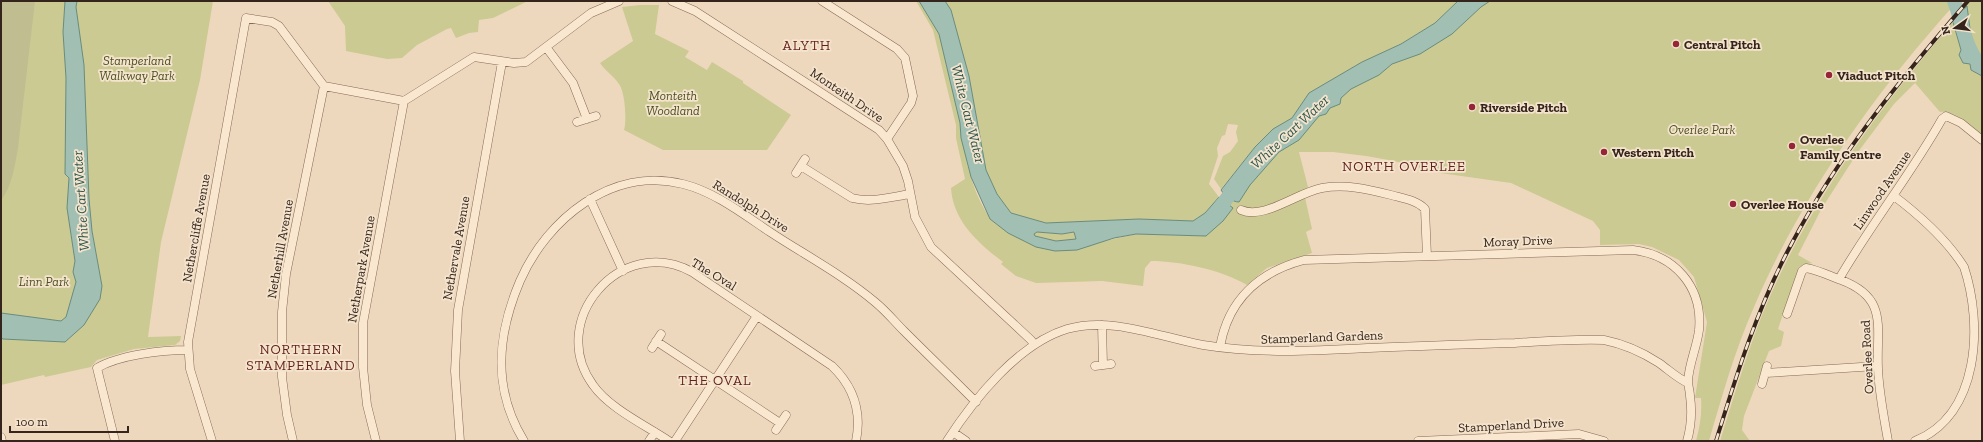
<svg xmlns="http://www.w3.org/2000/svg" width="1983" height="442" font-family="'Zilla Slab',serif">
	<style>
		.green { fill: #cbca92 }
		.cemetery { fill: #c0be91 }
		.water { fill: #a1bfb2; stroke: #698c7e; fill-rule: evenodd }
		.lines { fill: none; stroke-linecap: round; stroke-linejoin: round }
		.river { stroke: #a1bfb2; stroke-width: 14 }
		.minor-casing { stroke: #856956; stroke-width: 9 }
		.minor { stroke: #f9e7d0; stroke-width: 8 }
		.rail-casing { stroke: #35241b; stroke-width: 4 }
		.rail { stroke: #f5e4cd; stroke-width: 2.5; stroke-dasharray: 8; stroke-linecap: butt }
		.poi-dot { fill: #952637; stroke: #f5e4cd; stroke-width: 1.5 }
		.labels { text-anchor: middle; dominant-baseline: central; stroke-width: 3.5; stroke-linejoin: round; paint-order: stroke }
		.poi-label { font-size: 13px; font-weight: bold; fill: #35241b; stroke: #f5e4cd; text-anchor: start }
		.park-label { font-size: 13px; font-style: italic; fill: #4c5122; stroke: #f5e4cd }
		.street-label { font-size: 13px; fill: #35241b; stroke: #f5e4cd }
		.neighbourhood-label { font-size: 14px; letter-spacing: 1px; fill: #611f1a; stroke: #f5e4cd }
		.water-label { font-size: 14px; font-style: italic; fill: #2a554c; stroke: #f5e4cd }
	</style>
	<rect width="100%" height="100%" fill="#eed8bd"/>
	<!-- green -->
	<path class="green" d="M 1,1 L 213,1 L 200,80 L 161,242 L 148,337 L 181,336 L 180,341 L 175,345 L 134,349 L 97,360 L 91,367 L 45,377 L 44,375 L 1,385 Z
		M 328,1 L 528,1 L 493,18 L 479,20 L 478,32 L 469,33 L 456,38 L 451,28 L 447,29 L 417,45 L 402,58 L 387,59 L 346,51 L 345,26 Z
		M 916,1 L 919,1 L 939,34 L 960,123 C 963,152 974,204 996,224 L 1036,247 L 1100,242 L 1136,234 L 1200,236 L 1240,180 L 1306,121 L 1471,1 L 1954,1 L 1955,4 C 1874,94 1802,195 1754,307 C 1735,350 1722,396 1709,441 L 1696,441 C 1700,426 1702,414 1701,398 L 1695,398 L 1707,322 L 1694,277 L 1679,260 L 1652,247 L 1639,244 L 1600,245 L 1600,230 L 1593,221 L 1511,183 L 1440,173 L 1394,161 L 1366,156 L 1333,152 L 1299,152 L 1308,187 L 1304,193 L 1312,229 L 1306,232 L 1312,253 L 1267,268 L 1247,285 C 1222,270 1180,261 1151,261 L 1145,268 L 1143,286 L 1102,281 L 1036,283 L 1016,276 L 1001,264 L 1003,262 C 978,243 953,221 951,188 L 965,179 L 956,138 L 956,125 L 933,30 Z
		M 945,1 L 1458,1 L 1435,23 L 1401,44 L 1362,62 L 1309,93 L 1292,118 L 1273,129 L 1255,147 L 1221,189 L 1214,179 L 1223,156 L 1230,152 L 1238,141 L 1236,132 L 1238,125 L 1228,124 L 1225,135 L 1222,136 L 1217,148 L 1218,156 L 1209,184 L 1219,197 L 1205,213 L 1193,221 L 1139,219 L 1046,223 L 1011,213 L 997,194 L 986,170 L 969,76 L 951,10 Z
		M 1963,1 L 1982,1 L 1982,59 L 1972,44 L 1967,6 Z
		M 640,5 L 659,5 L 655,34 L 689,51 L 685,57 L 707,70 L 712,62 L 743,81 L 743,83 L 791,115 L 767,150 L 663,150 L 624,130 C 627,121 625,92 619,84 C 614,76 605,71 600,63 L 633,41 L 622,7 Z
		M 1953,22 L 1961,50 L 1959,55 L 1963,63 L 1970,64 L 1971,70 L 1982,76 L 1982,135 C 1972,126 1954,110 1940,112 L 1915,83 L 1894,104 L 1858,152 L 1822,208 L 1798,255 L 1812,263 L 1799,267 L 1778,329 L 1784,332 L 1781,346 L 1769,351 L 1744,416 L 1742,430 L 1750,441 L 1720,441 C 1733,399 1746,356 1762,315 C 1807,205 1877,111 1953,22 Z
		M 1037,232 L 1062,234 L 1074,232 L 1076,240 L 1056,241 L 1035,236 L 1034,234 Z"/>
	<!-- cemetery -->
	<path class="cemetery" d="M 1,1 L 35,1 L 18,148 C 15,164 12,187 1,200 Z"/>
	<!-- water -->
	<path class="water" d="M 65,1 L 77,1 L 76,7 L 84,65 L 89,199 L 92,231 L 102,286 L 100,299 L 84,325 L 65,342 L 3,339 L 1,338 L 1,313 L 61,321 L 66,317 L 76,282 L 73,272 L 75,261 L 67,208 L 69,178 L 65,174 L 66,78 L 63,32 Z
		M 919,1 L 945,1 L 951,10 L 969,76 L 986,170 L 997,194 L 1011,213 L 1046,223 L 1139,219 L 1193,221 L 1205,213 L 1219,197 L 1233,208 L 1223,221 L 1206,236 L 1136,234 L 1114,238 L 1077,250 L 1055,251 L 1036,247 L 1008,233 L 990,219 L 971,177 L 961,138 L 960,123 L 939,34 ZM 1037,232 L 1062,234 L 1074,232 L 1076,239 L 1056,241 L 1035,236 L 1034,234 Z
		M 1458,1 L 1490,1 L 1481,7 L 1452,34 L 1420,54 L 1392,64 L 1379,75 L 1351,89 L 1341,98 L 1340,104 L 1330,108 L 1326,114 L 1319,116 L 1299,140 L 1279,152 L 1250,185 L 1239,202 C 1232,202 1224,195 1221,190 L 1255,147 L 1273,129 L 1292,118 L 1309,93 L 1362,62 L 1401,44 L 1435,23 Z
		M 1967,6 L 1972,44 L 1982,59 L 1982,76 L 1971,70 L 1970,64 L 1963,63 L 1959,55 L 1961,50 L 1953,22 Z"/>
	<g class="lines">
		<!-- river -->
		<path class="river" d="M 1954,1 C 1963,24 1965,49 1982,67
			M 1213,217 L 1239,182"/>
		<!-- minor casing -->
		<g class="minor-casing">
			<path id="minor" d="M 672,1 L 695,11 L 879,130 L 887,139 L 903,166 L 908,181 L 915,217 L 931,247 L 1031,340 L 1034,344
				M 822,1 L 897,49 L 905,58 L 913,96 L 911,103 L 887,139
				M 546,47 L 573,83 L 587,119
				M 577,122 L 596,116
				M 801,166 L 852,198 C 871,203 891,197 910,194
				M 796,173 L 805,159
				M 1894,196 C 1919,215 1947,240 1964,267 C 1983,324 1980,415 1915,441
				M 590,199 L 623,271
				M 1241,210 C 1264,220 1296,193 1322,188 C 1346,184 1367,189 1391,195 C 1402,198 1417,200 1425,209 L 1427,256
				M 1839,279 C 1871,224 1911,174 1942,119 L 1946,116 L 1961,123 L 1982,140
				M 1787,314 L 1802,271 L 1806,268 C 1818,270 1830,276 1841,280 C 1889,298 1876,327 1878,369 C 1879,393 1884,417 1888,441
				M 1102,325 L 1103,365
				M 656,341 L 780,423
				M 1220,347 C 1228,300 1259,272 1304,260 L 1633,250 C 1675,255 1703,287 1699,330 C 1697,347 1689,363 1688,381 C 1688,386 1690,391 1690,396 C 1692,410 1691,427 1687,441
				M 652,348 L 661,334
				M 1095,366 L 1111,364
				M 1766,373 L 1877,366
				M 1762,384 L 1767,366
				M 776,430 L 786,415
				M 953,432 L 966,441
				M 1,437 L 2,441
				M 115,441 L 97,368 C 119,355 162,350 188,350
				M 212,441 L 190,369 L 188,342 L 246,18 L 272,22 L 279,26 L 324,86 L 404,101 L 474,57 L 514,63 L 526,62 L 591,13 L 619,1
				M 293,441 L 287,415 L 282,377 L 282,312 L 286,274 L 324,86
				M 376,441 L 367,405 L 363,367 L 363,323 L 404,101
				M 460,441 L 455,371 L 458,310 L 502,62
				M 524,441 C 492,389 497,335 520,281 C 547,219 612,166 683,184 C 715,192 743,214 770,232 C 805,255 843,275 875,302 C 886,311 895,322 904,331 C 928,355 952,378 976,402
				M 649,441 L 655,432
				M 669,441 C 645,425 609,408 593,385 C 546,321 621,233 692,272 L 832,366 C 854,387 862,411 856,441
				M 675,441 L 757,316
				M 947,441 C 974,399 1018,344 1067,329 C 1111,316 1159,337 1203,345 C 1259,354 1313,351 1369,348 C 1418,346 1467,344 1515,343 C 1545,341 1574,339 1604,340 C 1624,344 1642,352 1659,363 C 1669,370 1677,378 1688,383
				M 1418,441 L 1579,434 L 1604,441"/>
		</g>
		<!-- minor -->
		<use href="#minor" class="minor"/>
		<!-- rail casing -->
		<g class="rail-casing">
			<path id="rail" d="M 1716,441 C 1737,373 1758,306 1792,243 C 1839,154 1902,77 1968,1"/>
		</g>
		<!-- rail -->
		<use href="#rail" class="rail"/>
	</g>
	<!-- markers -->
	<g class="poi-dot">
		<circle cx="1676" cy="44" r="4"/>
		<circle cx="1829" cy="75" r="4"/>
		<circle cx="1472" cy="107" r="4"/>
		<circle cx="1792" cy="146" r="4"/>
		<circle cx="1604" cy="152" r="4"/>
		<circle cx="1733" cy="204" r="4"/>
	</g>
	<g class="labels">
		<!-- poi labels -->
		<g class="poi-label">
			<text x="1684" y="44">Central Pitch</text>
			<text x="1837" y="75">Viaduct Pitch</text>
			<text x="1480" y="107">Riverside Pitch</text>
			<text x="1800" y="139">Overlee<tspan x="1800" dy="15">Family Centre</tspan></text>
			<text x="1612" y="152">Western Pitch</text>
			<text x="1741" y="204">Overlee House</text>
		</g>
		<!-- park labels -->
		<g class="park-label">
			<text x="137" y="60">Stamperland<tspan x="137" dy="15">Walkway Park</tspan></text>
			<text x="673" y="95">Monteith<tspan x="673" dy="15">Woodland</tspan></text>
			<text x="1702" y="129">Overlee Park</text>
			<text x="44" y="281">Linn Park</text>
		</g>
		<!-- street labels -->
		<g class="street-label">
			<text transform="translate(847 95) rotate(34)">Monteith Drive</text>
			<text transform="translate(1882 190) rotate(-56)">Linwood Avenue</text>
			<text transform="translate(751 206) rotate(32)">Randolph Drive</text>
			<text transform="translate(196 228) rotate(-80)">Nethercliffe Avenue</text>
			<text transform="translate(1518 241) rotate(-2)">Moray Drive</text>
			<text transform="translate(456 248) rotate(-80)">Nethervale Avenue</text>
			<text transform="translate(280 249) rotate(-80)">Netherhill Avenue</text>
			<text transform="translate(361 269) rotate(-80)">Netherpark Avenue</text>
			<text transform="translate(714 274) rotate(31)">The Oval</text>
			<text transform="translate(1322 337) rotate(-2)">Stamperland Gardens</text>
			<text transform="translate(1867 357) rotate(-93)">Overlee Road</text>
			<text transform="translate(1511 425) rotate(-3)">Stamperland Drive</text>
		</g>
		<!-- neighbourhood labels -->
		<g class="neighbourhood-label">
			<text x="807" y="45">ALYTH</text>
			<text x="1404" y="166">NORTH OVERLEE</text>
			<text x="301" y="349">NORTHERN<tspan x="301" dy="16">STAMPERLAND</tspan></text>
			<text x="715" y="380">THE OVAL</text>
		</g>
		<!-- water labels -->
		<g class="water-label">
			<text transform="translate(968 114) rotate(76)">White Cart Water</text>
			<text transform="translate(1290 132) rotate(-43)">White Cart Water</text>
			<text transform="translate(81 201) rotate(-94)">White Cart Water</text>
		</g>
	</g>
	<!-- border -->
	<rect width="1983" height="442" fill="none" stroke="#35241b" stroke-width="4"/>
	<!-- north arrow -->
	<g transform="translate(1955 28) rotate(256)" stroke="#f5e4cd" stroke-width="3" paint-order="stroke">
	<path d="M0-3L7 15L0 10L-7 15Z" fill="#35241b"/>
	<text y="-6" font-size="11" font-weight="bold" text-anchor="middle" fill="#35241b">N</text>
	</g>
	<!-- scale -->
	<path d="M10 426v6h118v-6" fill="none" stroke="#35241b" stroke-width="2"/>
	<text x="16" y="426" font-size="12" fill="#35241b" stroke="#f5e4cd" stroke-width="3" paint-order="stroke">100 m</text>
</svg>
